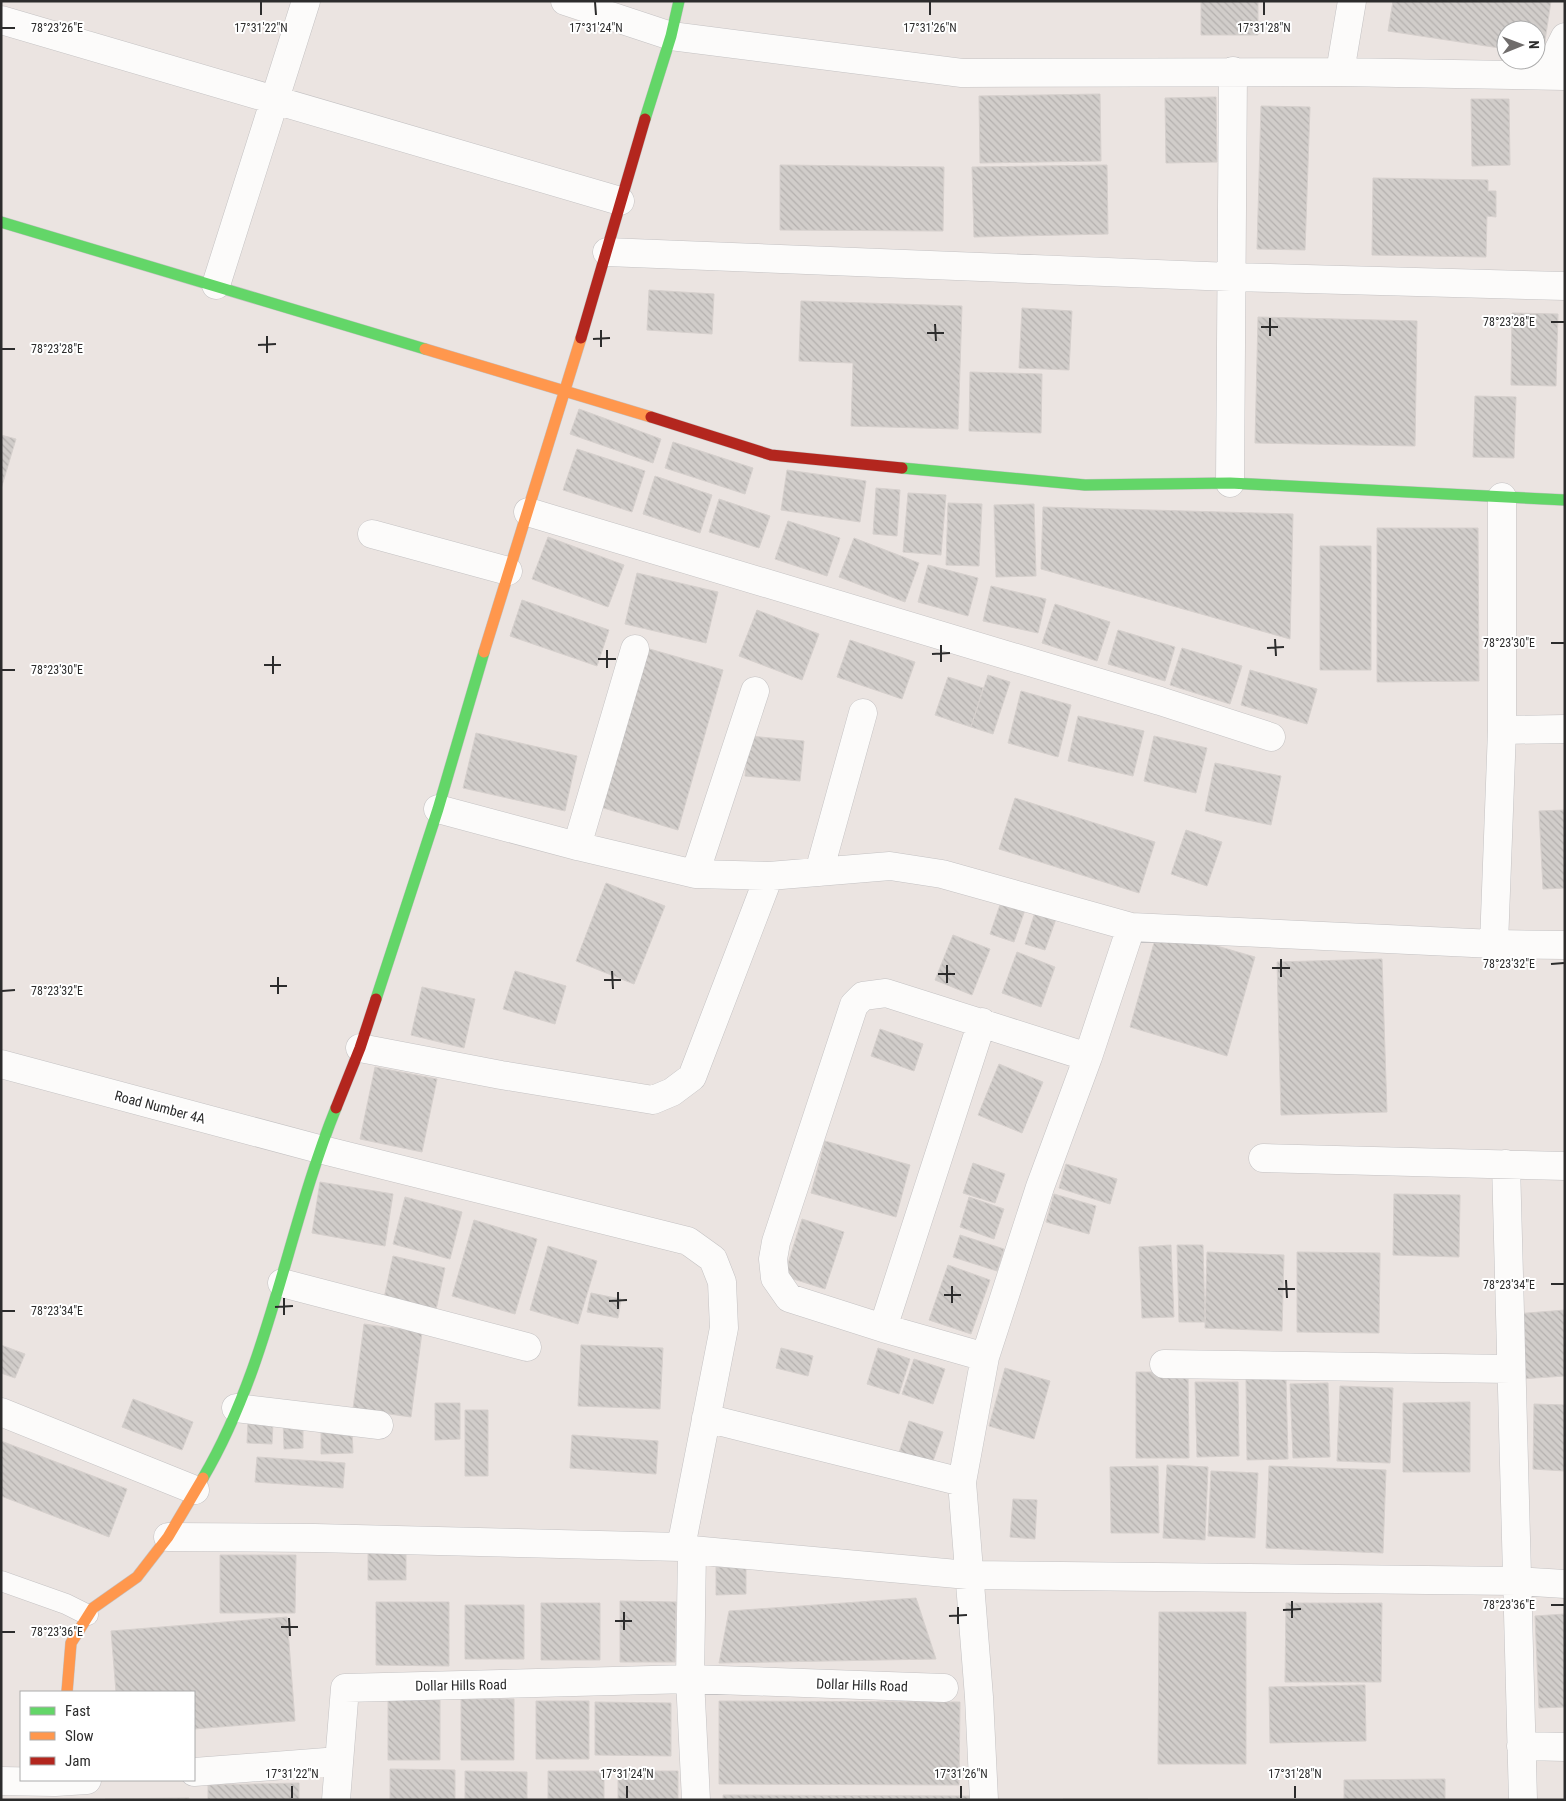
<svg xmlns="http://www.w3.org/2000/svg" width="1566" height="1801" font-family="'Roboto Condensed',sans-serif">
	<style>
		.building { fill: url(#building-back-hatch); stroke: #d6d0cd }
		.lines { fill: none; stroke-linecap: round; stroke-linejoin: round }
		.lane-casing { stroke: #c4c2c3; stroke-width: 21 }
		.street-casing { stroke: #c4c2c3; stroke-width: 29 }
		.fast-casing { stroke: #c4c2c3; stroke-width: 12 }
		.slow-casing { stroke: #c4c2c3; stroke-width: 12 }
		.jam-casing { stroke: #c4c2c3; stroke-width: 12 }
		.lane { stroke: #fcfbfa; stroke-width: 20 }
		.street { stroke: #fcfbfa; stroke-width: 28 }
		.fast { stroke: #63d668; stroke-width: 11 }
		.slow { stroke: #ff974d; stroke-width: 11 }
		.jam { stroke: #b3261e; stroke-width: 11 }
		.ticks { fill: none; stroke: #2c2c2c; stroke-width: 2 }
		.labels { text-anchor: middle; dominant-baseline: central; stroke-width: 4; stroke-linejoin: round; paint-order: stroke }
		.street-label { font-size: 14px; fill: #2c2c2c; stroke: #fff }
		.ticks-label { font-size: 12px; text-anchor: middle; fill: #2c2c2c; stroke: #fff; stroke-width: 4; stroke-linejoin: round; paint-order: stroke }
	</style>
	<defs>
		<pattern id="building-back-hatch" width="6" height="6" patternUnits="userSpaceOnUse" patternTransform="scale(1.25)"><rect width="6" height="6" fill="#d1cdca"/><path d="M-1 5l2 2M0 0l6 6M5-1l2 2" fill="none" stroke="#b4b0ae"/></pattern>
	</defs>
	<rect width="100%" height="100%" fill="#ebe4e1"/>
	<!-- building -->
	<path class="building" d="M 1201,1 L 1258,1 L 1258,35 L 1201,35 Z
		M 1393,1 L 1551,1 L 1543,54 L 1536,53 L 1536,30 L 1506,30 L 1506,49 L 1388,31 Z
		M 1100,94 L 1101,161 L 980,163 L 979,96 Z
		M 1216,97 L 1217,162 L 1166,163 L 1165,98 Z
		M 1471,99 L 1509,99 L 1510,165 L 1472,166 Z
		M 1261,106 L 1310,107 L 1305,250 L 1257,249 Z
		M 780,165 L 944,167 L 943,231 L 780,230 Z
		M 1107,165 L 1108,234 L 974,237 L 972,167 Z
		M 1373,178 L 1488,180 L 1488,191 L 1496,191 L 1496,217 L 1487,216 L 1486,257 L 1372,255 Z
		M 649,290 L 714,294 L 712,334 L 647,330 Z
		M 801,301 L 962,306 L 958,429 L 851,426 L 853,363 L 799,361 Z
		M 1022,308 L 1072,311 L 1069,370 L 1019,368 Z
		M 1512,313 L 1558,314 L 1556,386 L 1511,385 Z
		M 1258,317 L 1417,321 L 1415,446 L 1255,443 Z
		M 970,372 L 1042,374 L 1041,433 L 969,431 Z
		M 1475,396 L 1516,397 L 1514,458 L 1473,457 Z
		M 579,409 L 661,439 L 653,463 L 570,434 Z
		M 1,435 L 16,439 L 1,489 Z
		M 673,442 L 753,468 L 745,494 L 665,468 Z
		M 577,449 L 645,471 L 632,512 L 563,490 Z
		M 787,470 L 866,481 L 860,522 L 781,510 Z
		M 655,476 L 712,495 L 700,533 L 643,514 Z
		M 876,488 L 900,490 L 897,536 L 873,534 Z
		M 908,493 L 946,495 L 941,555 L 903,552 Z
		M 719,499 L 770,516 L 759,548 L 709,532 Z
		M 948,503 L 982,504 L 979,566 L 946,565 Z
		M 1034,504 L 1036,576 L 996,577 L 994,505 Z
		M 1043,507 L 1293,514 L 1290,639 L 1041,569 Z
		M 788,521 L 840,538 L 827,576 L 775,559 Z
		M 1377,528 L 1478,528 L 1479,681 L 1377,682 Z
		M 548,537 L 624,565 L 608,607 L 532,579 Z
		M 854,538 L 919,563 L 905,602 L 839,577 Z
		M 1320,546 L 1371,546 L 1371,670 L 1320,670 Z
		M 928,565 L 978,578 L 968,616 L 918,602 Z
		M 637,573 L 718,592 L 706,643 L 625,624 Z
		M 991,586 L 1046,599 L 1038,633 L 983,621 Z
		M 522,600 L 609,630 L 597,666 L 510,636 Z
		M 1055,604 L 1110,622 L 1097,661 L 1042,643 Z
		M 757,610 L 819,634 L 802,680 L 739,656 Z
		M 1118,630 L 1175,647 L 1165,681 L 1108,664 Z
		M 850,640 L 915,662 L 902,699 L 837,677 Z
		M 646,648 L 723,670 L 678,830 L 600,807 Z
		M 1182,648 L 1242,666 L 1230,704 L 1170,685 Z
		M 1250,670 L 1317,689 L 1307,724 L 1241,705 Z
		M 988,675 L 1010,682 L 993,734 L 971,727 Z
		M 948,677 L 983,688 L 971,727 L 935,715 Z
		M 1021,691 L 1071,705 L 1058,757 L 1008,743 Z
		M 1078,716 L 1144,731 L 1133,776 L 1068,761 Z
		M 476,733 L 577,756 L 565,811 L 463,788 Z
		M 749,736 L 804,741 L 800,781 L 745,776 Z
		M 1154,736 L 1207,748 L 1196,793 L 1144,781 Z
		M 1215,763 L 1281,776 L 1271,825 L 1205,811 Z
		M 1015,798 L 1155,842 L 1139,893 L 999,849 Z
		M 1565,810 L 1565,888 L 1543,889 L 1539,811 Z
		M 1186,830 L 1222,842 L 1207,886 L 1171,874 Z
		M 606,883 L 665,906 L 634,984 L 576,961 Z
		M 1002,899 L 1026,907 L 1014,942 L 990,934 Z
		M 1036,909 L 1057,916 L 1045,950 L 1025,944 Z
		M 1158,929 L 1255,957 L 1227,1056 L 1130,1027 Z
		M 953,935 L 990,949 L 972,995 L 935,980 Z
		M 1017,952 L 1055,967 L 1041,1007 L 1002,993 Z
		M 1382,959 L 1387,1112 L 1281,1115 L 1277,962 Z
		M 515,971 L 566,986 L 555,1024 L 503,1009 Z
		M 422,987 L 475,999 L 464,1048 L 411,1035 Z
		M 880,1029 L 923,1044 L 914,1071 L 871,1056 Z
		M 999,1064 L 1043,1082 L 1022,1133 L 978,1115 Z
		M 375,1067 L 437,1079 L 422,1152 L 360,1139 Z
		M 825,1141 L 910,1165 L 896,1217 L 811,1193 Z
		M 973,1163 L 1005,1174 L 995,1203 L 963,1193 Z
		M 1066,1164 L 1117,1179 L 1110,1204 L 1059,1188 Z
		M 320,1182 L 393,1194 L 385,1246 L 312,1233 Z
		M 1054,1194 L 1096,1206 L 1089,1234 L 1046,1222 Z
		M 1394,1194 L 1460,1195 L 1459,1257 L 1393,1255 Z
		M 405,1197 L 462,1212 L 450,1259 L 393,1244 Z
		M 969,1197 L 1004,1209 L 994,1239 L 960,1227 Z
		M 802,1219 L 844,1232 L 825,1289 L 784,1276 Z
		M 474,1220 L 537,1239 L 515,1314 L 452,1296 Z
		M 960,1235 L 1004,1249 L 997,1271 L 953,1257 Z
		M 1171,1245 L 1174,1317 L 1142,1318 L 1139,1247 Z
		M 1177,1245 L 1203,1245 L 1205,1322 L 1179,1322 Z
		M 548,1246 L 597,1261 L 578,1324 L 530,1310 Z
		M 1207,1252 L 1284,1255 L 1282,1331 L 1205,1328 Z
		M 1297,1252 L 1380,1253 L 1379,1333 L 1297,1332 Z
		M 393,1256 L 445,1268 L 436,1310 L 384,1298 Z
		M 948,1265 L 990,1280 L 971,1334 L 929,1320 Z
		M 591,1293 L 621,1299 L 618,1318 L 587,1312 Z
		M 1565,1310 L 1565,1376 L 1520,1379 L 1515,1314 Z
		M 364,1324 L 422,1332 L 411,1417 L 353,1409 Z
		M 1,1345 L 25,1354 L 15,1378 L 1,1373 Z
		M 581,1345 L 663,1348 L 660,1409 L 578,1406 Z
		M 781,1348 L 813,1356 L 808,1376 L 776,1368 Z
		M 878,1348 L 910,1359 L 899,1394 L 867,1384 Z
		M 914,1359 L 945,1369 L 933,1404 L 902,1394 Z
		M 1005,1368 L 1050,1381 L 1034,1439 L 989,1426 Z
		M 1136,1372 L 1188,1372 L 1189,1458 L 1136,1458 Z
		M 1246,1379 L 1286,1379 L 1288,1459 L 1247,1460 Z
		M 1195,1382 L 1238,1382 L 1239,1456 L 1197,1457 Z
		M 1328,1383 L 1330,1457 L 1293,1458 L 1290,1384 Z
		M 1340,1386 L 1393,1388 L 1390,1463 L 1337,1461 Z
		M 133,1399 L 193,1422 L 182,1450 L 122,1427 Z
		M 1470,1402 L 1470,1472 L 1403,1472 L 1403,1403 Z
		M 435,1403 L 460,1403 L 460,1439 L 435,1440 Z
		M 1534,1404 L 1565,1405 L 1565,1471 L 1533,1469 Z
		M 465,1410 L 488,1410 L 488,1476 L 465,1476 Z
		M 303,1418 L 303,1448 L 284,1449 L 283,1419 Z
		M 248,1421 L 273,1422 L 272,1444 L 247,1443 Z
		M 909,1421 L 943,1432 L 931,1467 L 898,1456 Z
		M 352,1431 L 353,1453 L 321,1454 L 321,1432 Z
		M 572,1435 L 658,1441 L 656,1474 L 570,1468 Z
		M 1,1441 L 127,1489 L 109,1537 L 1,1496 Z
		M 257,1457 L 345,1463 L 343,1488 L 255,1482 Z
		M 1167,1465 L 1208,1467 L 1205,1540 L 1163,1538 Z
		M 1158,1466 L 1159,1533 L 1111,1533 L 1110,1467 Z
		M 1269,1466 L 1386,1470 L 1383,1553 L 1266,1548 Z
		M 1211,1471 L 1258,1473 L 1255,1538 L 1208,1536 Z
		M 1013,1499 L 1037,1500 L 1035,1539 L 1010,1537 Z
		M 368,1551 L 406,1552 L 406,1580 L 368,1580 Z
		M 220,1555 L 296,1555 L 295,1613 L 220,1613 Z
		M 716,1567 L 746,1567 L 746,1594 L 716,1595 Z
		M 916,1598 L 936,1659 L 719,1663 L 729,1611 Z
		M 620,1601 L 676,1602 L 675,1662 L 620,1662 Z
		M 376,1602 L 449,1602 L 449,1666 L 376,1665 Z
		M 541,1603 L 600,1603 L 600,1660 L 541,1660 Z
		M 1286,1603 L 1382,1603 L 1381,1682 L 1285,1682 Z
		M 465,1605 L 524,1605 L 524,1659 L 465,1659 Z
		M 1159,1612 L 1246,1612 L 1246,1764 L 1158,1764 Z
		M 1565,1614 L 1565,1707 L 1539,1708 L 1535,1616 Z
		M 287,1617 L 295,1721 L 194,1729 L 194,1692 L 116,1692 L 111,1631 Z
		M 1365,1685 L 1366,1741 L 1270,1743 L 1269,1687 Z
		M 461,1699 L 514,1699 L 514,1760 L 461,1760 Z
		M 388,1700 L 440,1700 L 440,1760 L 388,1760 Z
		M 536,1701 L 589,1701 L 589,1759 L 536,1759 Z
		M 719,1701 L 960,1702 L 959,1785 L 719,1784 Z
		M 595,1702 L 671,1703 L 671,1756 L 595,1755 Z
		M 390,1769 L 455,1770 L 455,1800 L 390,1800 Z
		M 465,1771 L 527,1772 L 527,1800 L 465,1800 Z
		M 548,1771 L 604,1771 L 604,1800 L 548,1800 Z
		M 618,1771 L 678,1771 L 678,1800 L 618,1800 Z
		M 1445,1779 L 1445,1800 L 1344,1800 L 1344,1780 Z
		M 299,1783 L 299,1800 L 208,1800 L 208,1785 Z
		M 723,1795 L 971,1796 L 971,1800 L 723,1800 Z
		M 189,1798 L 189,1800 L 105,1800 L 105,1799 Z
		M 1063,1799 L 1148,1799 L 1148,1800 L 1063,1800 Z"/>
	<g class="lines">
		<!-- lane casing -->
		<g class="lane-casing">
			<path id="lane" d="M 1,1581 L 66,1604 L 88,1615"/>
		</g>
		<!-- street casing -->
		<g class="street-casing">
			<path id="street" d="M 565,1 L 671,36 L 962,73 L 1340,72 L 1565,76
				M 1,20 L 620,201
				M 1340,72 L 1352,1
				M 1546,75 L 1565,37
				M 607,252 L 1231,277 L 1565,286
				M 216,285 L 306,1
				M 1230,483 L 1233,71
				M 528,512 L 1160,701 L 1271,737
				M 372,534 L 508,571
				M 1502,730 L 1565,729
				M 438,809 L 577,846 L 695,874 L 769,876 L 890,866 L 942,874 L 1131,927 L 1494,944 L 1565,945
				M 577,846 L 635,649
				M 819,872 L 863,713
				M 695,874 L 755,691
				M 1494,944 L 1502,730 L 1502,497
				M 360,1048 L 501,1075 L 653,1100 L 672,1092 L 692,1077 L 769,876
				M 1,1064 L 319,1149 L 688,1241 L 713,1259 L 722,1282 L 724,1328 L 681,1547
				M 1263,1158 L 1565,1166
				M 1506,1164 L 1523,1800
				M 282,1283 L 527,1347
				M 883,1328 L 982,1022
				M 985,1357 L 883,1328 L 789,1298 L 775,1278 L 773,1259 L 776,1242 L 854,1005 L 863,996 L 886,993 L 1088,1057
				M 1164,1364 L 1511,1369
				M 236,1408 L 379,1425
				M 1,1412 L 195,1490
				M 706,1418 L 962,1482
				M 168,1537 L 315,1538 L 681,1547 L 692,1550 L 968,1575 L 1516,1581 L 1565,1584
				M 692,1550 L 690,1679 L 696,1800
				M 1521,1746 L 1565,1747
				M 194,1772 L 339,1761
				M 1,1781 L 55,1782 L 87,1780
				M 336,1800 L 345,1688 L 690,1679 L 944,1688
				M 984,1800 L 979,1697 L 962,1482 L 985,1357 L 1040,1187 L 1088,1057 L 1131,927"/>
		</g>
		<!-- fast casing -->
		<g class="fast-casing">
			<path id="fast" d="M 645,119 L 671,36 L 679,1
				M 1,222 L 425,349
				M 902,468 L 1085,485 L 1230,483 L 1565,500
				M 376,999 L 438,809 L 484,652
				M 203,1478 C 270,1364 287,1229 336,1108"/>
		</g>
		<!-- slow casing -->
		<g class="slow-casing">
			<path id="slow" d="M 425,349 L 651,417
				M 484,652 L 581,338
				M 67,1692 L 71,1643 L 93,1608 L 137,1577 L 168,1537 L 203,1478"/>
		</g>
		<!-- jam casing -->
		<g class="jam-casing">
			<path id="jam" d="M 581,338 L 645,119
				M 651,417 L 771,455 L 902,468
				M 336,1108 L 360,1048 L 376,999"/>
		</g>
		<!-- lane -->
		<use href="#lane" class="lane"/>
		<!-- street -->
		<use href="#street" class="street"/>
		<!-- fast -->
		<use href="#fast" class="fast"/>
		<!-- slow -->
		<use href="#slow" class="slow"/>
		<!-- jam -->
		<use href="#jam" class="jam"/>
	</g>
	<!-- ticks -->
	<path class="ticks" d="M 261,2 L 261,15M 595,2 L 596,15M 930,2 L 930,15M 1264,2 L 1264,15M 2,28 L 15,28M 1270,318 L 1270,336M 1551,322 L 1564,322M 935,324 L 936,341M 1261,327 L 1278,327M 601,330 L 601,347M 927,333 L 944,333M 267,336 L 267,353M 593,339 L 610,338M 258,345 L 276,344M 2,349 L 15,349M 1275,639 L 1276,656M 1551,643 L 1564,643M 941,645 L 941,662M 1267,648 L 1284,647M 607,650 L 607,668M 932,654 L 950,653M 273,656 L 273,674M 598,659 L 616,659M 264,665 L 281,665M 2,670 L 15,670M 1281,959 L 1281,977M 1551,964 L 1564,963M 947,965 L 947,983M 1272,968 L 1290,968M 612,971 L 613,989M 938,974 L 955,974M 278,977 L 278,994M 604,980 L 621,980M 270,986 L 287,986M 2,991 L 15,990M 1286,1280 L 1287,1298M 1551,1284 L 1564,1284M 952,1286 L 952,1303M 1278,1289 L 1295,1289M 618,1292 L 618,1309M 944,1295 L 961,1295M 284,1298 L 284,1315M 609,1301 L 627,1300M 275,1307 L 293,1306M 2,1311 L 15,1311M 1292,1601 L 1292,1618M 1551,1605 L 1564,1605M 958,1607 L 958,1624M 1283,1610 L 1301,1609M 624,1612 L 624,1630M 949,1616 L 967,1615M 289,1618 L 290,1636M 615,1621 L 632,1621M 281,1627 L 298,1627M 2,1632 L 15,1632M 292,1786 L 292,1798M 627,1786 L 627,1798M 961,1786 L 961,1798M 1295,1786 L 1295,1798"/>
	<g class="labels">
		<!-- street labels -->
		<g class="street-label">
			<text transform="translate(160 1107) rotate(15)">Road Number 4A</text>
			<text transform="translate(461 1685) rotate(-1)">Dollar Hills Road</text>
			<text transform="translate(862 1685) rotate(2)">Dollar Hills Road</text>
		</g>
	</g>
	<g class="ticks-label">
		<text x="261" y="32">17°31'22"N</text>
		<text x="596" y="32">17°31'24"N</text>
		<text x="930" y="32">17°31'26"N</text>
		<text x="1264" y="32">17°31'28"N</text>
		<text x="57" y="32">78°23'26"E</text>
		<text x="1509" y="326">78°23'28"E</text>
		<text x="57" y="353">78°23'28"E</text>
		<text x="1509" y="647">78°23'30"E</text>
		<text x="57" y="674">78°23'30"E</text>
		<text x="1509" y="968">78°23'32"E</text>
		<text x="57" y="995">78°23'32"E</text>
		<text x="1509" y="1289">78°23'34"E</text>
		<text x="57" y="1315">78°23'34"E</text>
		<text x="1509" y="1609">78°23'36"E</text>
		<text x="57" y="1636">78°23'36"E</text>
		<text x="292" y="1778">17°31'22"N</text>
		<text x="627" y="1778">17°31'24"N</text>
		<text x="961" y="1778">17°31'26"N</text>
		<text x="1295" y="1778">17°31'28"N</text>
	</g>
	<!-- border -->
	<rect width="1566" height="1801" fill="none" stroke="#2c2c2c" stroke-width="5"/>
	<!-- legend -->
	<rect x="20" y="1691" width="175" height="90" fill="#ffffff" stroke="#ababab"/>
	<rect x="30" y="1707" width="25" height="8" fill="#63d668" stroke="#ababab"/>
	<text x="65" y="1716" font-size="15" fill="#2c2c2c">Fast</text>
	<rect x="30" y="1732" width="25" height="8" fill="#ff974d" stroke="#ababab"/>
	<text x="65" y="1741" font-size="15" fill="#2c2c2c">Slow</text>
	<rect x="30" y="1757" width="25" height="8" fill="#b3261e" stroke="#ababab"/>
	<text x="65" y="1766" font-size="15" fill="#2c2c2c">Jam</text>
	<!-- north arrow -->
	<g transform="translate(1521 45) rotate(89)"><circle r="24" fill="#ffffff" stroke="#ababab"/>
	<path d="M0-4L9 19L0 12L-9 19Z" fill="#6f6c6b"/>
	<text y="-8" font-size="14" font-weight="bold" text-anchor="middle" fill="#2c2c2c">N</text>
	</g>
</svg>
